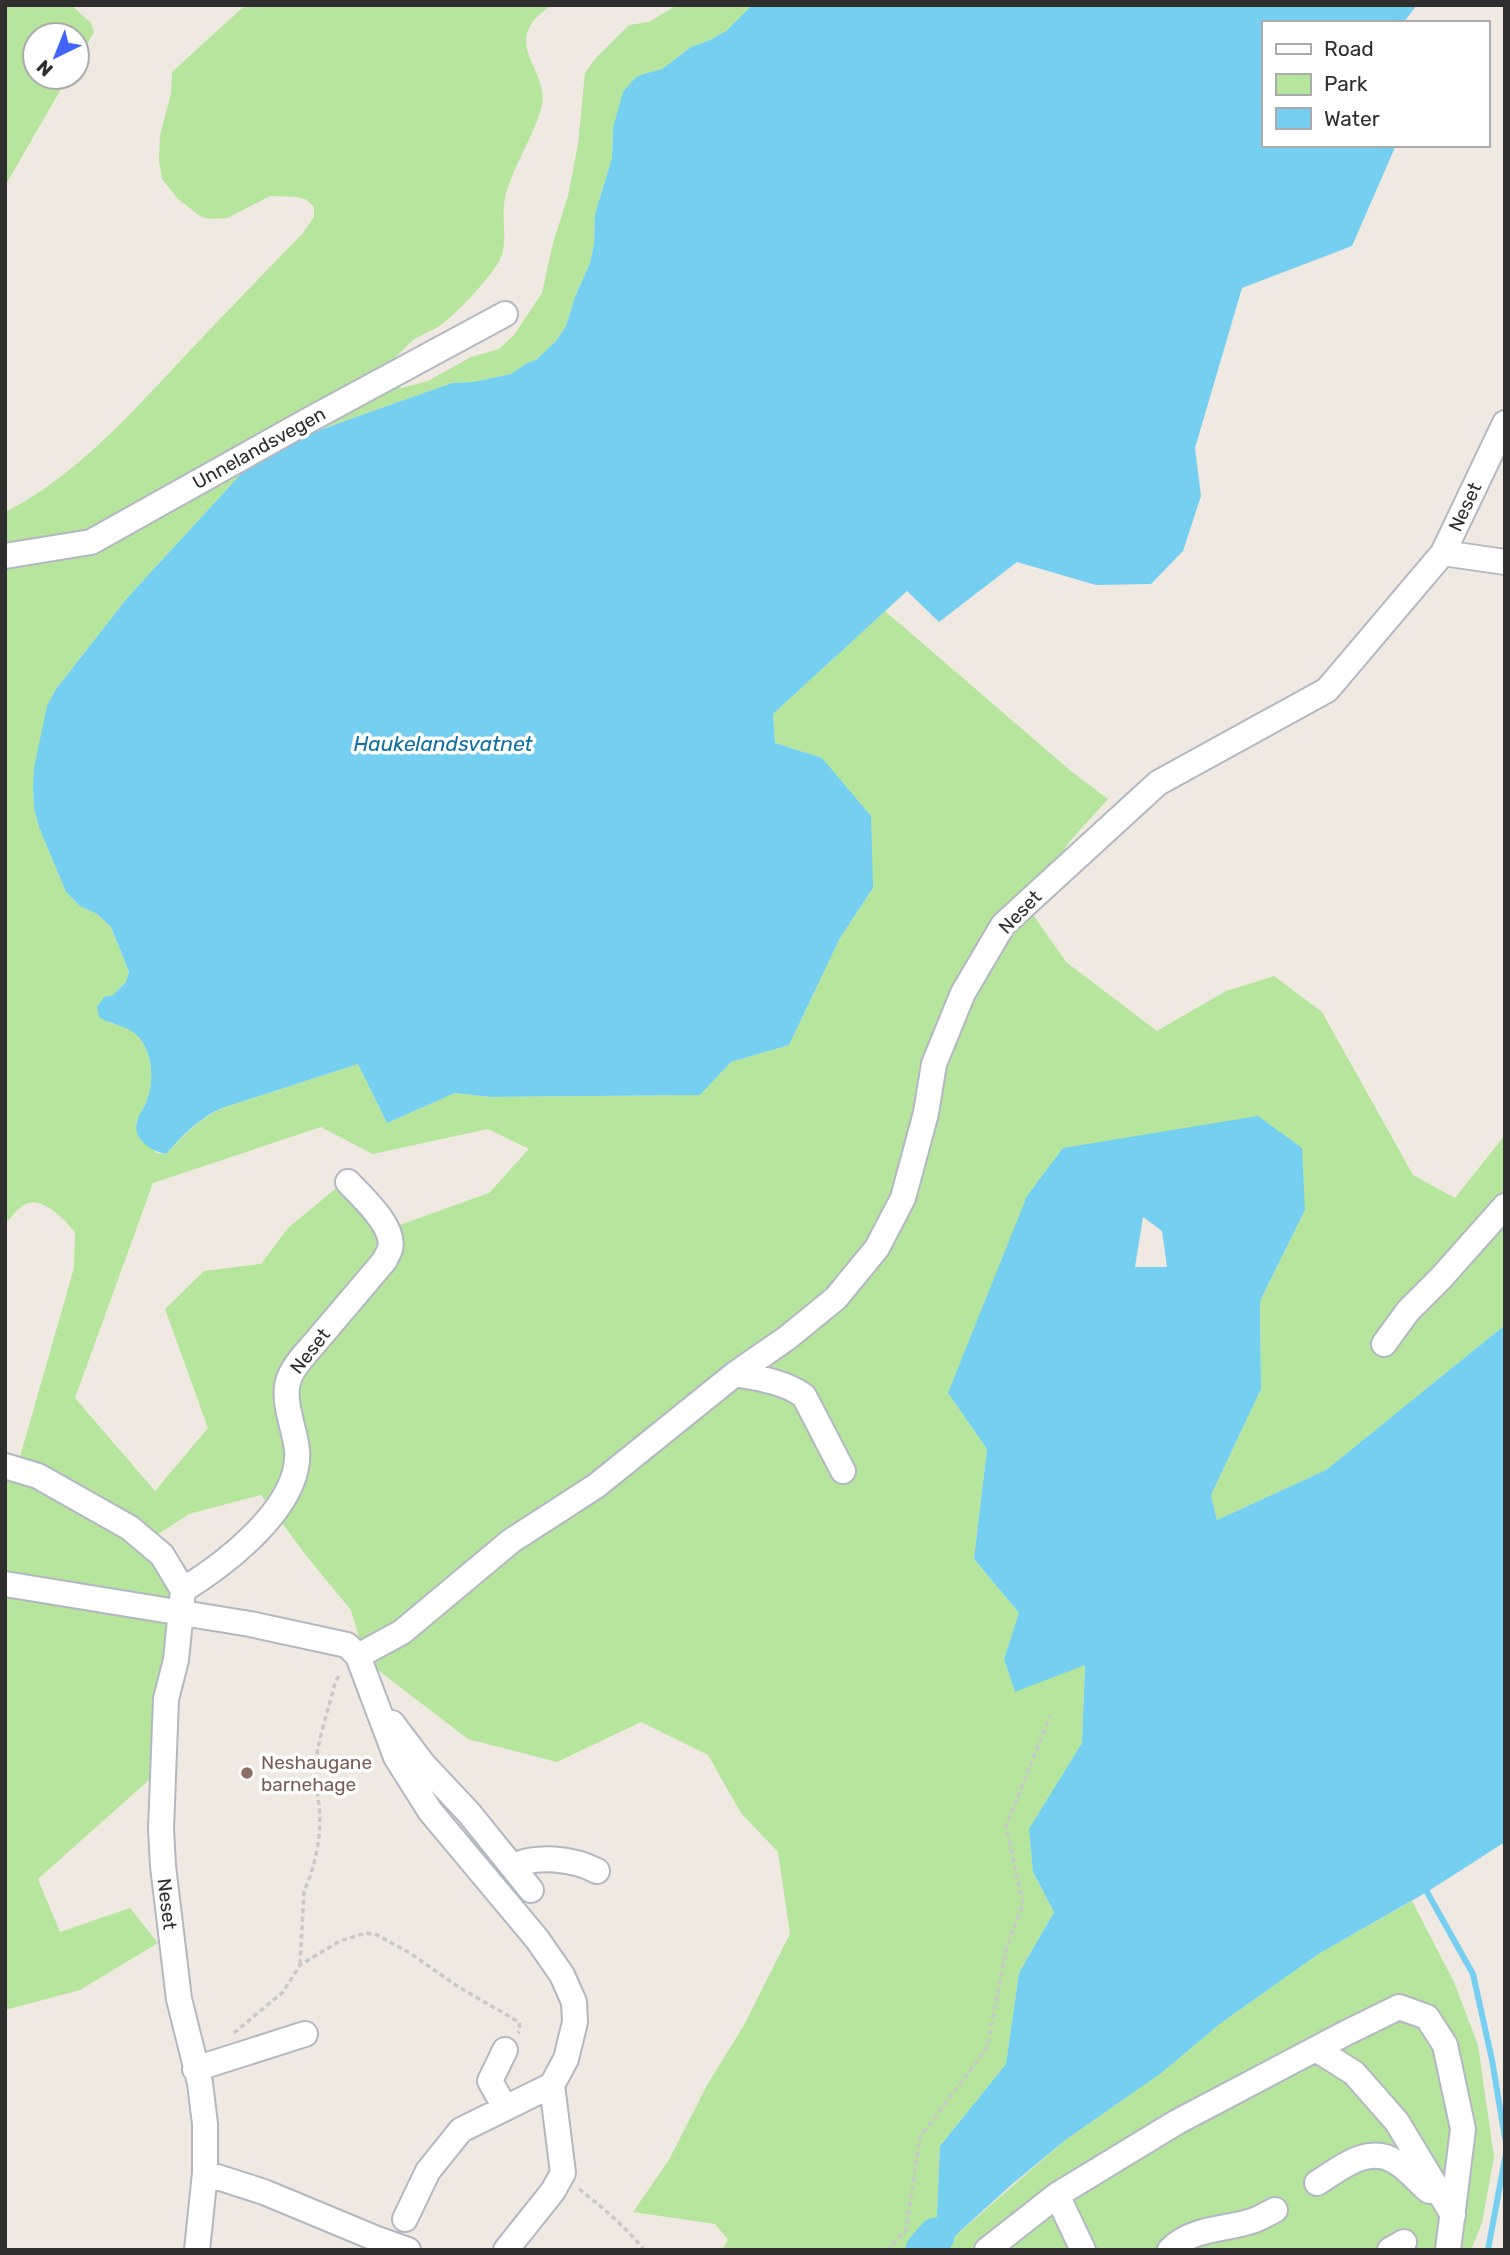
<svg xmlns="http://www.w3.org/2000/svg" width="1510" height="2255" font-family="Rubik,sans-serif">
	<style>
		.green { fill: #b6e59e; fill-rule: evenodd }
		.water { fill: #75cff0; fill-rule: evenodd }
		.lines { fill: none; stroke-linecap: round; stroke-linejoin: round }
		.stream { stroke: #75cff0; stroke-width: 6 }
		.river { stroke: #75cff0; stroke-width: 37 }
		.minor-casing { stroke: #b4b7c1; stroke-width: 28 }
		.path { stroke: #c9c9c9; stroke-width: 3.5; stroke-dasharray: 5 3.5; stroke-linecap: butt }
		.minor { stroke: #fff; stroke-width: 24 }
		.education-dot { fill: #8d6e63; stroke: #fff; stroke-width: 2.5 }
		.labels { text-anchor: middle; dominant-baseline: central; stroke-width: 7; stroke-linejoin: round; paint-order: stroke }
		.street-label { font-size: 19px; fill: #2e2e2e; stroke: #fff }
		.education-label { font-size: 19px; fill: #785e54; stroke: #fff; text-anchor: start }
		.water-label { font-size: 21px; font-style: italic; fill: #0d6fa3; stroke: #fff }
	</style>
	<rect width="100%" height="100%" fill="#efe9e1"/>
	<!-- green -->
	<path class="green" d="M 5,5 L 71,5 L 91,23 L 94,32 L 77,62 L 77,35 L 35,35 L 35,77 L 68,77 L 5,186 Z
		M 249,5 L 552,5 C 494,43 553,69 541,109 C 532,140 512,167 505,198 C 500,222 511,245 496,266 C 483,285 460,310 441,325 C 433,331 422,334 413,340 C 404,348 395,358 386,366 L 390,384 L 401,388 L 428,381 L 471,357 L 499,349 L 514,335 L 542,293 L 553,243 L 568,196 L 578,144 L 585,73 L 596,58 L 629,25 L 649,22 L 677,5 L 752,5 L 726,31 L 710,40 L 691,47 L 662,69 L 643,74 L 613,128 L 612,158 L 595,214 L 594,244 L 590,263 L 575,297 L 566,326 L 556,341 L 536,360 L 527,363 L 511,374 L 473,382 L 452,383 L 319,430 L 257,460 L 241,474 L 128,597 L 56,689 L 33,788 L 34,808 L 39,827 L 66,892 L 80,906 L 97,914 L 111,927 L 129,973 L 126,982 L 113,995 L 104,997 L 109,1023 C 114,1024 121,1025 126,1027 C 150,1038 156,1074 148,1097 C 146,1106 140,1115 136,1123 L 156,1153 L 166,1154 C 184,1135 199,1119 223,1108 L 358,1064 L 387,1123 L 455,1093 L 491,1097 L 700,1095 L 731,1062 L 789,1045 L 840,938 L 873,888 L 822,758 L 775,743 L 773,714 L 885,611 L 1072,772 L 1108,799 L 1070,841 L 1027,906 L 1066,962 L 1157,1031 L 1226,991 L 1274,976 L 1322,1012 L 1413,1175 L 1455,1198 L 1505,1135 L 1505,1325 L 1326,1470 L 1217,1520 L 1211,1495 L 1261,1389 L 1260,1301 L 1305,1210 L 1063,1148 L 948,1393 L 987,1449 L 974,1559 L 1019,1613 L 1004,1659 L 1015,1691 L 1085,1664 L 1082,1743 L 1030,1829 L 1033,1872 L 1054,1912 L 1019,1973 L 1006,2064 L 940,2146 L 936,2236 L 944,2246 L 1064,2141 L 1160,2074 L 1221,2023 L 1320,1953 L 1412,1901 L 1454,1982 L 1478,2045 L 1494,2157 L 1482,2223 L 1471,2250 L 940,2250 L 941,2248 L 937,2250 L 722,2250 L 728,2240 L 715,2224 L 633,2212 L 669,2160 L 707,2085 L 743,2027 L 790,1934 L 778,1852 L 741,1813 L 708,1755 L 641,1722 L 557,1762 L 468,1739 L 366,1661 L 351,1610 L 308,1558 L 261,1495 L 189,1514 L 143,1544 L 184,1619 L 149,1780 L 38,1879 L 60,1932 L 130,1908 L 158,1943 L 80,1990 L 5,2010 L 5,1457 L 18,1464 L 74,1268 L 75,1232 C 64,1219 41,1193 22,1206 C 16,1211 11,1218 5,1223 L 5,512 C 71,480 132,413 181,360 C 222,317 262,275 303,233 L 314,217 L 314,207 L 307,200 L 298,197 L 270,196 L 227,218 L 209,219 L 200,216 L 178,199 L 162,179 L 159,161 L 160,135 L 171,94 L 172,72 L 241,9 ZM 321,1127 L 373,1154 L 488,1129 L 529,1149 L 489,1193 L 394,1227 L 335,1189 L 288,1228 L 261,1264 L 204,1271 L 165,1309 L 208,1428 L 155,1491 L 75,1398 L 153,1183 Z"/>
	<!-- water -->
	<path class="water" d="M 752,5 L 1417,5 L 1403,23 L 1263,23 L 1263,145 L 1396,145 L 1352,246 L 1242,288 L 1195,448 L 1201,496 L 1183,551 L 1151,584 L 1096,585 L 1017,562 L 939,622 L 907,591 L 773,714 L 775,743 L 822,758 L 871,816 L 873,888 L 840,938 L 789,1045 L 731,1062 L 700,1095 L 491,1097 L 455,1093 L 387,1123 L 358,1064 L 222,1108 C 198,1119 183,1135 166,1154 C 152,1152 132,1139 137,1122 C 139,1113 146,1106 148,1097 C 154,1079 152,1055 141,1040 C 130,1025 113,1026 99,1017 L 97,1007 L 104,997 L 113,995 L 126,982 L 129,972 L 111,927 L 97,914 L 80,906 L 66,892 L 39,827 L 34,808 L 33,788 L 34,768 L 47,706 L 56,689 L 128,597 L 241,474 C 276,443 313,433 356,417 C 388,406 420,394 452,383 L 473,382 L 511,374 L 527,363 L 536,360 L 556,341 L 566,326 L 575,297 L 590,263 L 594,244 L 595,214 L 612,158 L 613,128 L 623,92 L 635,78 L 643,74 L 662,69 L 691,47 L 710,40 L 726,31 Z
		M 1258,1116 L 1302,1148 L 1305,1210 L 1260,1301 L 1261,1389 L 1211,1495 L 1217,1520 L 1326,1470 L 1505,1325 L 1505,1842 L 1427,1892 L 1320,1953 L 1221,2023 L 1160,2074 L 1064,2141 L 1010,2186 L 944,2246 L 936,2236 L 940,2146 L 1006,2064 L 1019,1973 L 1054,1912 L 1033,1872 L 1029,1829 L 1082,1743 L 1085,1665 L 1015,1692 L 1004,1659 L 1019,1613 L 974,1559 L 987,1449 L 948,1393 L 1027,1196 L 1063,1148 ZM 1143,1217 L 1162,1231 L 1167,1267 L 1135,1267 Z"/>
	<g class="lines">
		<!-- stream -->
		<path class="stream" d="M 1427,1892 L 1473,1974 L 1492,2060 L 1505,2138
			M 1488,2250 L 1505,2158"/>
		<!-- river -->
		<path class="river" d="M 924,2250 L 936,2236"/>
		<!-- minor casing -->
		<g class="minor-casing">
			<path id="minor" d="M 1443,553 L 1505,562
				M 5,556 L 91,542 L 309,420 L 505,314
				M 1384,1344 L 1408,1311 L 1441,1278 L 1505,1206
				M 735,1374 C 758,1378 785,1382 804,1396 L 843,1471
				M 5,1466 L 38,1476 L 130,1528 L 162,1555 L 183,1590 L 176,1660 L 166,1699 L 161,1829 L 163,1866 L 179,1999 L 200,2083 L 205,2124 L 205,2173 L 197,2250
				M 5,1584 L 250,1624 L 347,1645 L 358,1656 L 396,1757 L 430,1811 L 537,1939 L 562,1975 L 574,2002 L 575,2022 L 566,2059 L 552,2085 L 461,2130 L 428,2171 L 405,2219
				M 183,1590 C 225,1564 302,1506 297,1450 C 295,1428 280,1398 290,1376 C 296,1362 309,1350 319,1338 C 341,1312 363,1286 385,1260 C 386,1256 389,1253 390,1249 C 396,1227 362,1197 348,1182
				M 358,1656 L 402,1632 L 511,1541 L 596,1486 L 735,1374 L 787,1338 L 836,1298 L 877,1248 L 903,1198 L 926,1113 L 934,1064 L 963,993 L 1003,925 L 1158,783 L 1327,690 L 1443,553 L 1505,423
				M 392,1723 L 423,1764 L 469,1813 L 531,1890
				M 512,1866 C 538,1855 572,1858 597,1871
				M 1316,2049 L 1354,2073 L 1397,2122 L 1453,2215
				M 195,2069 L 305,2034
				M 505,2108 L 490,2081 L 505,2050
				M 205,2173 L 264,2192 L 377,2239 L 408,2250
				M 1317,2183 C 1341,2168 1368,2144 1396,2162 C 1409,2170 1418,2182 1429,2191
				M 1057,2195 L 1177,2122 L 1346,2033 L 1399,2007 L 1427,2017 L 1445,2045 L 1463,2129 L 1448,2250
				M 506,2250 L 553,2191 L 563,2173 L 552,2085
				M 987,2250 L 1057,2195 L 1083,2250
				M 1170,2250 C 1192,2227 1227,2230 1255,2220 C 1262,2217 1269,2213 1275,2210
				M 1390,2250 L 1404,2242"/>
		</g>
		<!-- path -->
		<path class="path" d="M 300,1964 L 304,1891 C 316,1866 322,1833 319,1805 C 318,1794 314,1784 315,1773 C 315,1748 329,1708 335,1683 L 340,1673
			M 234,2033 L 283,1992 L 300,1965 L 340,1941 L 366,1933 L 377,1935 L 410,1953 L 457,1986 L 519,2022 L 520,2030 L 518,2033
			M 579,2189 C 603,2208 625,2226 644,2250
			M 887,2250 L 906,2230 L 920,2137 L 987,2048 L 1007,1946 L 1023,1904 L 1006,1826 L 1050,1716"/>
		<!-- minor -->
		<use href="#minor" class="minor"/>
	</g>
	<!-- markers -->
	<circle class="education-dot" cx="247" cy="1773" r="7"/>
	<g class="labels">
		<!-- street labels -->
		<g class="street-label">
			<text transform="translate(259 448) rotate(-29)">Unnelandsvegen</text>
			<text transform="translate(1465 507) rotate(-65)">Neset</text>
			<text transform="translate(1020 912) rotate(-46)">Neset</text>
			<text transform="translate(310 1351) rotate(-52)">Neset</text>
			<text transform="translate(167 1904) rotate(83)">Neset</text>
		</g>
		<!-- education labels -->
		<g class="education-label">
			<text x="261" y="1762">Neshaugane<tspan x="261" dy="22">barnehage</tspan></text>
		</g>
		<!-- water labels -->
		<g class="water-label">
			<text x="443" y="743">Haukelandsvatnet</text>
		</g>
	</g>
	<!-- border -->
	<rect width="1510" height="2255" fill="none" stroke="#2e2e2e" stroke-width="14"/>
	<!-- legend -->
	<rect x="1262" y="21" width="228" height="126" fill="#ffffff" stroke="#ababab" stroke-width="2"/>
	<rect x="1276" y="44" width="35" height="10" fill="#ffffff" stroke="#ababab" stroke-width="2"/>
	<text x="1324" y="56" font-size="21" fill="#2e2e2e">Road</text>
	<rect x="1276" y="74" width="35" height="21" fill="#b6e59e" stroke="#ababab" stroke-width="2"/>
	<text x="1324" y="91" font-size="21" fill="#2e2e2e">Park</text>
	<rect x="1276" y="108" width="35" height="21" fill="#75cff0" stroke="#ababab" stroke-width="2"/>
	<text x="1324" y="126" font-size="21" fill="#2e2e2e">Water</text>
	<!-- north arrow -->
	<g transform="translate(56 56) rotate(223)"><circle r="33" fill="#ffffff" stroke="#ababab" stroke-width="2"/>
	<path d="M0-5L12 26L0 18L-12 26Z" fill="#4264fb"/>
	<text y="-10" font-size="19" font-weight="bold" text-anchor="middle" fill="#2e2e2e">N</text>
	</g>
</svg>
